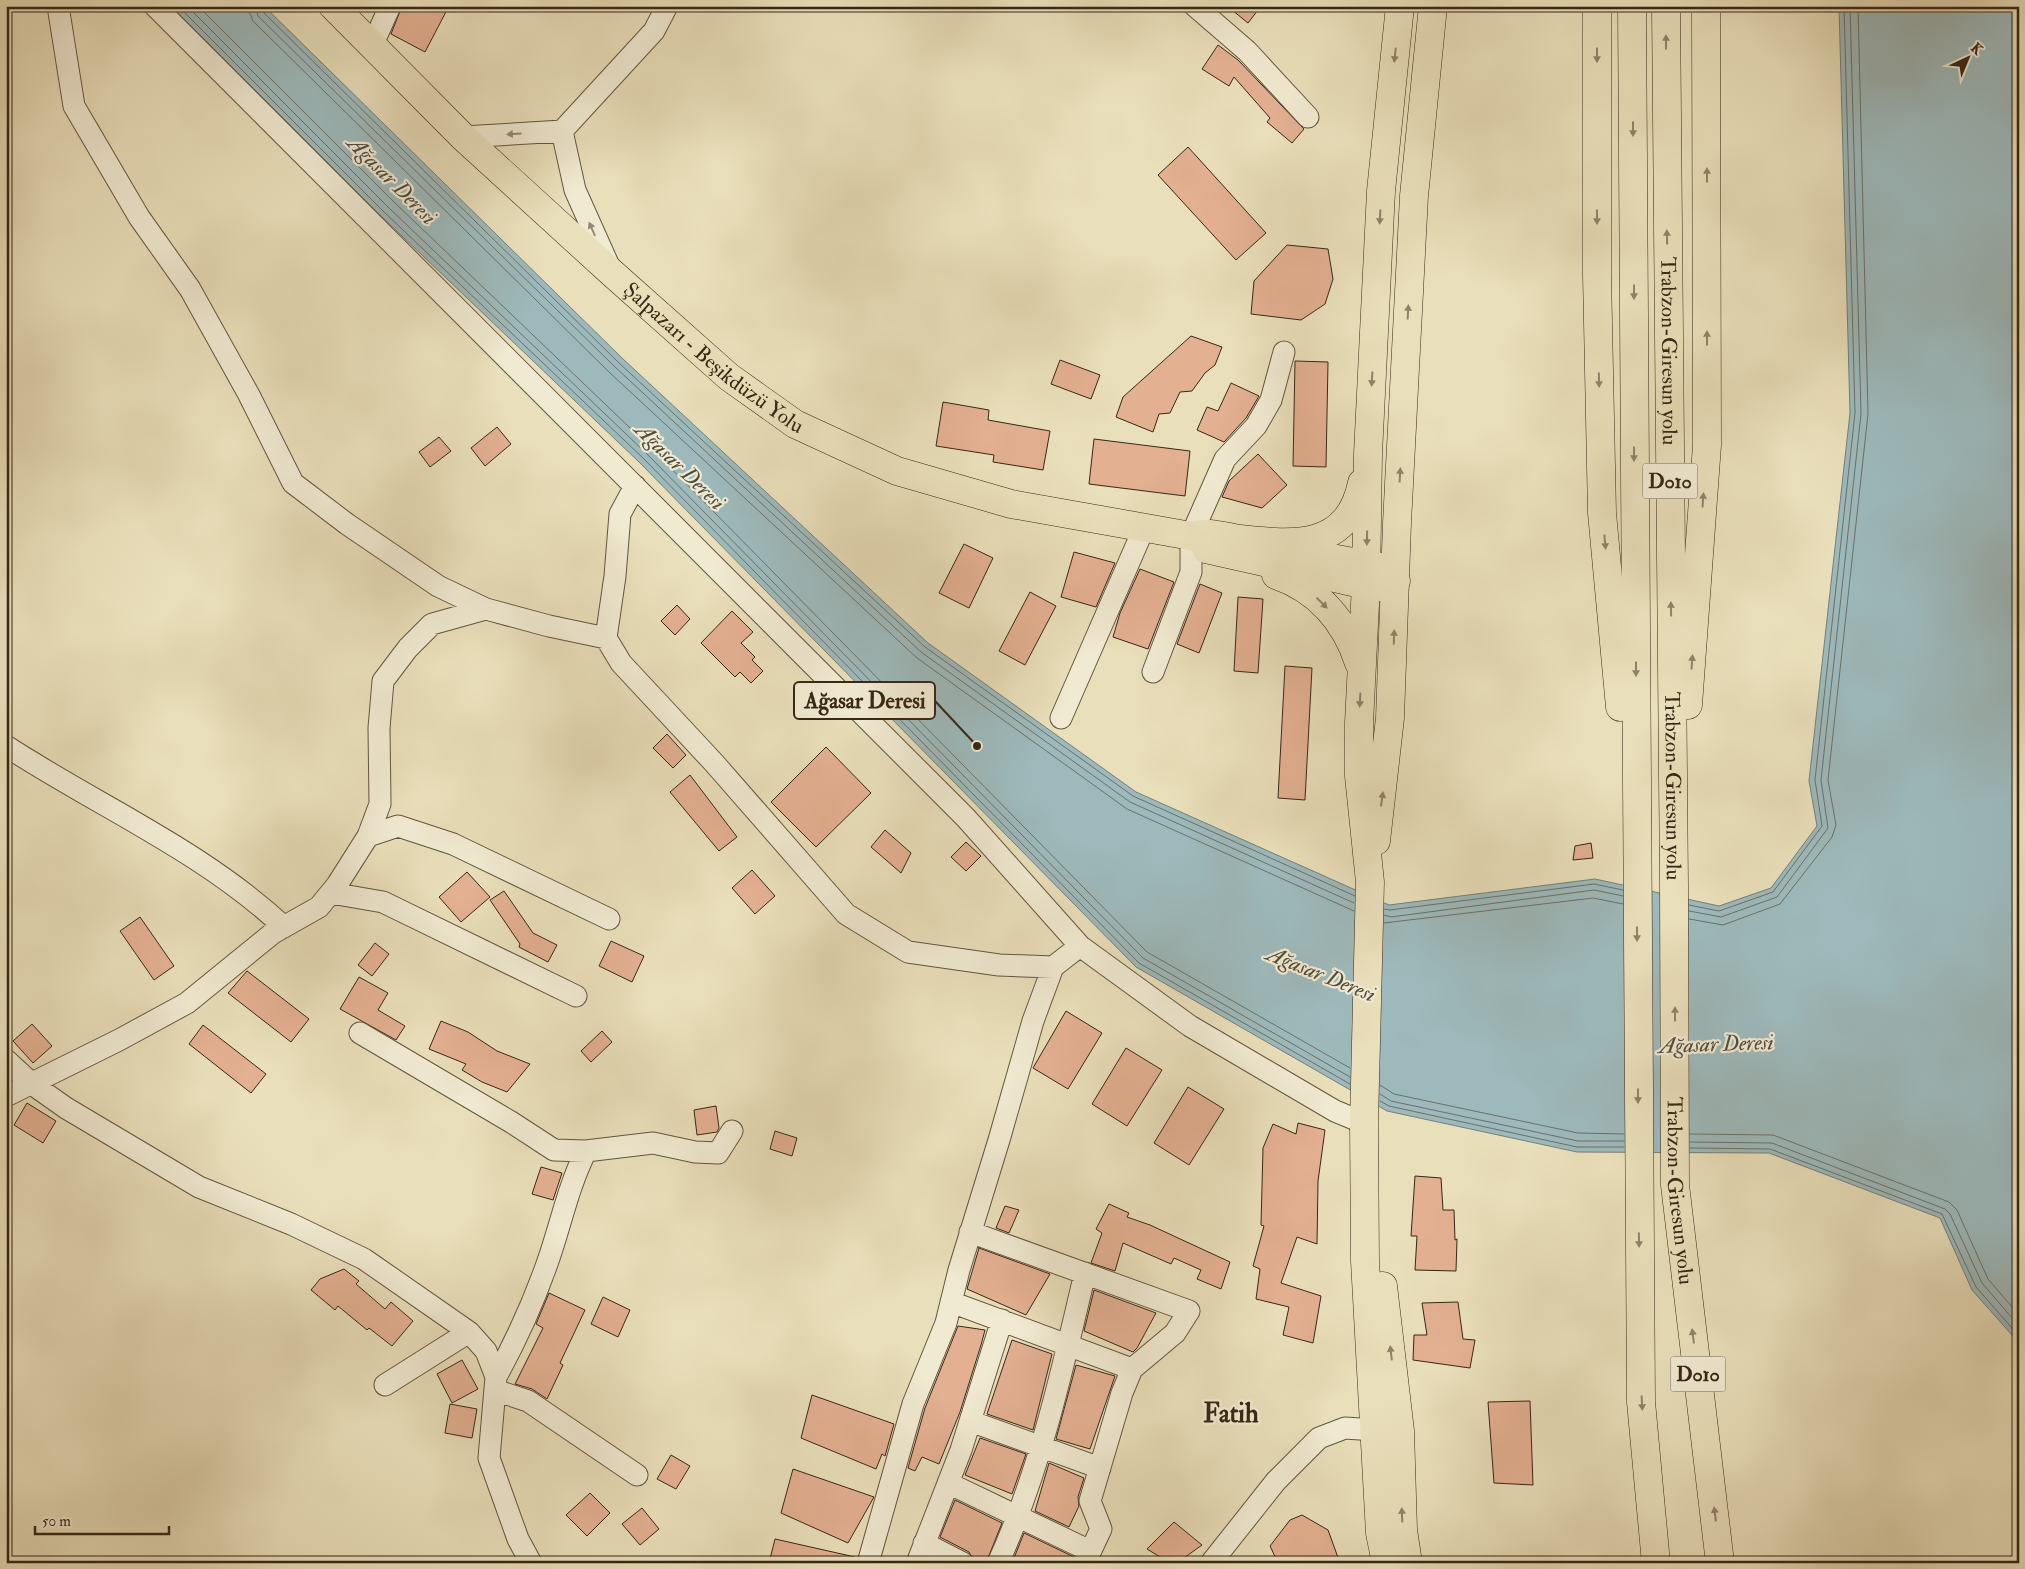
<svg xmlns="http://www.w3.org/2000/svg" width="2025" height="1569" font-family="'IM FELL Double Pica',serif">
	<style>
		.water { fill: #9db9bb; stroke: #747f79 }
		.lines { fill: none; stroke-linecap: round; stroke-linejoin: round }
		.shore { stroke: #6a7068; stroke-width: 1 }
		.building { fill: #e3b091; stroke: #372715 }
		.minor-casing { stroke: #64553e; stroke-width: 23 }
		.major-casing { stroke: #372715; stroke-width: 29 }
		.highway-casing { stroke: #372715; stroke-width: 29 }
		.minor { stroke: #f1ead2; stroke-width: 21 }
		.major { stroke: #e9dfba; stroke-width: 28 }
		.highway { stroke: #e9dfba; stroke-width: 28 }
		.oneway { fill: #908368 }
		.oneway2 { fill: #948874 }
		.labels { text-anchor: middle; dominant-baseline: central; stroke-width: 4.5; stroke-linejoin: round; paint-order: stroke }
		.shield { fill: #f1ead2; stroke: #6f624e; stroke-width: 1 }
		.shield-label { font-size: 20px; font-weight: bold; fill: #372715 }
		.street-label { font-size: 21px; fill: #372715; stroke: #f1ead2 }
		.water-label { font-size: 22px; font-style: italic; fill: #504c3e; stroke: #f1ead2 }
		.district-label { font-size: 26px; font-weight: bold; fill: #372715; stroke: #f1ead2 }
		.leader { fill: none; stroke: #372715; stroke-width: 2 }
		.callout-dot { fill: #372715; stroke: #f1ead2; stroke-width: 2 }
		.callout { fill: #f1ead2; stroke: #372715; stroke-width: 2 }
		.callout-label { font-size: 22px; text-anchor: middle; font-weight: bold; fill: #372715 }
	</style>
	<rect width="100%" height="100%" fill="#e9dfba"/>
	<filter id="stains"><feTurbulence type="fractalNoise" baseFrequency=".004" numOctaves="4"/><feColorMatrix values="0 0 0 0 .2 0 0 0 0 .09 0 0 0 0 .02 0 0 0 .5 -.17"/></filter>
	<radialGradient id="worn" r=".72"><stop offset=".6" stop-color="#630" stop-opacity="0"/><stop offset="1" stop-color="#630" stop-opacity=".3"/></radialGradient>
	<!-- water -->
	<path class="water" d="M 171,6 L 264,6 L 622,358 L 928,643 L 1136,792 L 1389,905 L 1595,879 L 1719,906 L 1771,888 L 1817,826 L 1809,781 L 1850,413 L 1839,6 L 2019,6 L 2019,1343 L 1972,1290 L 1940,1218 L 1769,1153 L 1577,1152 L 1387,1111 L 1136,967 L 639,462 L 380,215 Z"/>
	<g class="lines">
		<!-- shore -->
		<path class="shore" d="M 178,6 L 383,211 L 643,458 L 1139,963 L 1350,1084
			M 187,6 L 388,207 L 647,454 L 1143,958 L 1350,1077
			M 198,6 L 393,201 L 652,449 L 1147,952 L 1350,1068
			M 247,6 L 253,21 L 609,372 L 917,658 L 1127,809 L 1354,911
			M 255,6 L 258,16 L 614,366 L 921,652 L 1130,802 L 1354,903
			M 261,6 L 263,12 L 618,362 L 925,647 L 1133,796 L 1355,896
			M 1689,905 L 1719,911 L 1773,892 L 1822,826 L 1815,780 L 1855,413 L 1844,6
			M 1384,909 L 1390,910 L 1594,884 L 1623,890
			M 1689,911 L 1721,917 L 1777,897 L 1828,828 L 1821,780 L 1861,414 L 1850,6
			M 1384,915 L 1391,917 L 1594,890 L 1623,896
			M 1689,919 L 1723,925 L 1780,904 L 1832,837 L 1836,825 L 1828,780 L 1868,414 L 1858,6
			M 1384,923 L 1593,898 L 1623,904
			M 1380,1085 L 1394,1094 L 1578,1133 L 1624,1134
			M 1380,1094 L 1391,1101 L 1578,1141 L 1624,1141
			M 1380,1101 L 1389,1106 L 1577,1147 L 1624,1147
			M 1690,1134 L 1773,1135 L 1949,1202 L 1957,1210 L 1988,1279 L 2019,1315
			M 1690,1142 L 1772,1143 L 1945,1209 L 1950,1214 L 1982,1283 L 2019,1326
			M 1690,1148 L 1770,1149 L 1942,1214 L 1976,1287 L 2019,1336"/>
	</g>
	<!-- building -->
	<path class="building" d="M 402,6 L 449,6 L 425,52 L 391,34 Z
		M 1227,6 L 1261,6 L 1248,23 Z
		M 1218,45 L 1238,60 L 1304,129 L 1292,143 L 1267,122 L 1270,118 L 1234,77 L 1229,86 L 1202,69 Z
		M 1188,147 L 1266,233 L 1236,260 L 1158,175 Z
		M 1287,245 L 1328,249 L 1333,279 L 1325,304 L 1301,320 L 1251,314 L 1254,281 Z
		M 1191,336 L 1222,347 L 1215,365 L 1205,373 L 1192,391 L 1180,392 L 1170,413 L 1159,414 L 1153,432 L 1116,417 L 1123,397 Z
		M 1060,360 L 1100,375 L 1091,399 L 1051,384 Z
		M 1295,361 L 1328,362 L 1326,467 L 1293,466 Z
		M 1231,383 L 1259,396 L 1246,418 L 1224,442 L 1197,430 L 1207,407 L 1218,411 Z
		M 943,402 L 989,410 L 988,420 L 1050,431 L 1043,470 L 993,462 L 994,455 L 936,446 Z
		M 497,427 L 511,444 L 485,466 L 471,448 Z
		M 439,437 L 451,451 L 430,467 L 419,452 Z
		M 1094,439 L 1190,451 L 1185,496 L 1089,484 Z
		M 1258,454 L 1287,485 L 1262,508 L 1222,497 L 1229,481 Z
		M 964,544 L 993,558 L 969,608 L 939,593 Z
		M 1074,552 L 1115,563 L 1096,607 L 1061,597 Z
		M 1140,569 L 1174,582 L 1148,649 L 1113,637 L 1120,613 Z
		M 1200,584 L 1222,593 L 1199,653 L 1177,644 Z
		M 1030,592 L 1056,606 L 1025,665 L 999,651 Z
		M 1238,597 L 1263,599 L 1258,673 L 1234,671 Z
		M 677,605 L 690,619 L 675,635 L 661,621 Z
		M 732,611 L 753,632 L 741,643 L 755,657 L 752,660 L 763,671 L 751,683 L 740,672 L 735,677 L 701,643 Z
		M 1285,666 L 1312,668 L 1305,800 L 1278,798 Z
		M 667,734 L 686,755 L 673,768 L 653,748 Z
		M 826,747 L 871,793 L 816,847 L 771,802 Z
		M 690,775 L 737,837 L 719,851 L 670,792 Z
		M 885,830 L 911,853 L 901,873 L 871,847 Z
		M 966,842 L 981,856 L 966,871 L 951,857 Z
		M 1591,843 L 1593,858 L 1573,860 L 1575,846 Z
		M 752,870 L 775,896 L 755,914 L 732,888 Z
		M 467,872 L 490,897 L 461,922 L 439,897 Z
		M 504,891 L 533,933 L 557,945 L 548,962 L 519,947 L 520,944 L 490,900 Z
		M 140,917 L 174,966 L 154,980 L 120,931 Z
		M 611,941 L 644,956 L 632,982 L 599,966 Z
		M 375,943 L 389,954 L 372,976 L 358,965 Z
		M 247,971 L 309,1019 L 291,1042 L 228,993 Z
		M 359,977 L 388,993 L 378,1010 L 405,1026 L 396,1040 L 340,1009 Z
		M 1066,1011 L 1102,1033 L 1068,1089 L 1033,1068 Z
		M 441,1021 L 468,1032 L 497,1051 L 530,1064 L 507,1092 L 482,1082 L 462,1070 L 466,1064 L 429,1049 Z
		M 32,1024 L 52,1046 L 33,1063 L 13,1041 Z
		M 203,1025 L 266,1074 L 251,1093 L 189,1044 Z
		M 602,1031 L 612,1042 L 591,1062 L 581,1051 Z
		M 1126,1048 L 1162,1070 L 1127,1126 L 1092,1104 Z
		M 1188,1087 L 1224,1109 L 1189,1165 L 1154,1143 Z
		M 27,1103 L 56,1121 L 43,1143 L 14,1125 Z
		M 716,1106 L 719,1128 L 717,1132 L 697,1135 L 694,1110 Z
		M 1298,1123 L 1325,1130 L 1318,1181 L 1317,1244 L 1297,1237 L 1281,1283 L 1321,1296 L 1313,1343 L 1283,1335 L 1289,1307 L 1256,1299 L 1260,1269 L 1253,1266 L 1264,1226 L 1261,1225 L 1263,1148 L 1273,1124 L 1296,1134 Z
		M 775,1131 L 797,1138 L 792,1156 L 770,1149 Z
		M 541,1167 L 562,1173 L 553,1200 L 532,1194 Z
		M 1415,1176 L 1441,1178 L 1443,1210 L 1454,1210 L 1455,1240 L 1457,1239 L 1456,1271 L 1415,1270 L 1417,1236 L 1411,1236 Z
		M 1109,1204 L 1129,1213 L 1127,1217 L 1150,1225 L 1230,1262 L 1221,1289 L 1197,1279 L 1201,1270 L 1174,1258 L 1171,1264 L 1123,1243 L 1115,1271 L 1091,1263 L 1102,1233 L 1096,1229 Z
		M 1005,1206 L 1019,1210 L 1009,1233 L 996,1228 Z
		M 979,1248 L 1050,1274 L 1026,1315 L 967,1289 Z
		M 344,1269 L 359,1281 L 356,1284 L 385,1309 L 391,1302 L 413,1321 L 392,1346 L 369,1328 L 367,1330 L 338,1306 L 335,1310 L 311,1290 L 320,1279 Z
		M 1094,1290 L 1156,1313 L 1137,1348 L 1133,1352 L 1084,1331 Z
		M 549,1293 L 585,1310 L 560,1363 L 563,1365 L 547,1399 L 532,1389 L 515,1384 L 543,1328 L 536,1324 Z
		M 603,1297 L 630,1310 L 618,1337 L 591,1324 Z
		M 1458,1302 L 1463,1339 L 1475,1340 L 1470,1368 L 1413,1360 L 1414,1335 L 1427,1335 L 1422,1303 Z
		M 958,1326 L 985,1330 L 981,1345 L 960,1412 L 939,1464 L 922,1457 L 915,1471 L 908,1468 L 925,1408 Z
		M 1012,1340 L 1052,1354 L 1033,1430 L 987,1414 Z
		M 462,1360 L 478,1389 L 452,1403 L 437,1374 Z
		M 1076,1365 L 1115,1376 L 1090,1449 L 1056,1439 Z
		M 812,1395 L 894,1424 L 885,1456 L 882,1454 L 876,1469 L 801,1438 Z
		M 1530,1401 L 1533,1485 L 1494,1483 L 1488,1402 Z
		M 450,1404 L 477,1409 L 472,1438 L 445,1433 Z
		M 980,1438 L 1026,1454 L 1012,1494 L 965,1475 Z
		M 671,1455 L 690,1466 L 676,1489 L 657,1479 Z
		M 1049,1463 L 1084,1478 L 1078,1497 L 1079,1506 L 1069,1527 L 1035,1511 Z
		M 793,1469 L 874,1497 L 848,1543 L 781,1513 Z
		M 590,1493 L 610,1513 L 587,1536 L 566,1515 Z
		M 955,1500 L 1002,1523 L 986,1563 L 975,1563 L 969,1552 L 940,1537 Z
		M 642,1508 L 659,1529 L 640,1545 L 622,1524 Z
		M 1302,1515 L 1328,1530 L 1340,1563 L 1278,1563 L 1270,1546 L 1290,1520 Z
		M 1174,1522 L 1202,1545 L 1177,1563 L 1170,1563 L 1147,1549 Z
		M 1024,1533 L 1074,1557 L 1073,1563 L 1012,1563 Z
		M 775,1539 L 855,1557 L 854,1563 L 769,1563 Z"/>
	<g class="lines">
		<!-- minor casing -->
		<g class="minor-casing">
			<path id="minor" d="M 58,6 L 74,106 L 139,217 L 190,289 L 249,395 L 293,483 L 347,524 L 438,586 L 486,609
				M 155,6 L 966,818 L 1080,946 L 1190,1026 L 1335,1111 L 1364,1123
				M 1195,6 L 1247,51 L 1308,117
				M 372,46 L 390,6
				M 562,131 L 575,190 L 609,266
				M 463,137 L 562,131 L 654,31 L 667,6
				M 635,486 L 620,514 L 615,576 L 606,638 L 621,663 L 715,764 L 846,914 L 908,952 L 999,965 L 1053,967
				M 1153,672 L 1191,572 L 1191,536 L 1225,459 L 1256,426 L 1271,400 L 1284,352
				M 1061,718 L 1144,528
				M 6,746 C 98,806 203,851 284,927
				M 368,836 L 398,826 L 453,844 L 609,919
				M 331,893 L 383,902 L 576,996
				M 360,1033 L 511,1122 L 554,1150 L 586,1151
				M 6,1060 L 32,1084 L 66,1108 L 199,1187 L 291,1224 L 364,1259 L 469,1332 L 486,1351 L 496,1377 L 489,1458 L 518,1539 L 531,1563
				M 6,1096 L 119,1040 L 187,1003 L 273,933 L 319,907 L 337,885 L 368,836 L 380,804 L 379,728 L 383,681 L 408,648 L 432,624 L 486,609 L 549,626 L 606,638
				M 970,1232 L 1189,1311 L 1175,1333 L 1132,1369 L 1122,1393 L 1090,1501 L 1101,1529 L 1085,1563
				M 951,1302 L 1132,1369
				M 496,1377 C 517,1339 534,1301 548,1261 C 561,1224 568,1187 586,1151 L 653,1143 L 695,1152 L 718,1153 L 732,1131
				M 385,1385 L 469,1332
				M 495,1390 L 528,1401 L 637,1475
				M 970,1421 L 1100,1468
				M 948,1483 L 1090,1551
				M 924,1543 L 963,1563
				M 868,1563 L 913,1404 L 946,1323 L 959,1270 L 999,1140 L 1033,1021 L 1053,967 L 1080,946
				M 917,1563 L 961,1450 L 1002,1320
				M 998,1563 C 1040,1471 1062,1371 1085,1273
				M 1211,1563 L 1276,1481 L 1319,1438 L 1345,1428 L 1390,1431"/>
		</g>
		<!-- major casing -->
		<g class="major-casing">
			<g id="major">
				<path id="s1" d="M 333,6 L 463,137 L 612,273 L 729,377 L 795,424 L 897,471 L 1011,504 L 1191,536 C 1210,531 1220,536 1240,539 C 1294,545 1348,550 1362,483"/>
				<path d="M 1206,549 L 1366,585 L 1381,587 L 1396,581 L 1381,567 L 1287,550"/>
				<path d="M 1276,575 C 1319,590 1345,620 1359,663"/>
				<path d="M 1376,841 L 1390,718 L 1397,523 L 1414,196 L 1433,6"/>
				<path d="M 1383,1286 L 1400,1431 L 1403,1530 L 1408,1563"/>
				<path d="M 1386,1563 L 1380,1533 L 1365,1261 L 1364,1123 L 1370,882 L 1359,776 L 1359,723 L 1366,585 L 1368,454 L 1381,191 L 1400,6"/>
			</g>
		</g>
		<!-- highway casing -->
		<g class="highway-casing">
			<g id="highway">
				<path d="M 1597,6 L 1597,275 L 1602,513 L 1620,707"/>
				<path d="M 1632,6 L 1641,1402 L 1656,1563"/>
				<path id="s2" d="M 1666,6 L 1674,885 L 1675,1185 L 1720,1563"/>
				<path d="M 1688,705 L 1707,445 L 1706,6"/>
			</g>
		</g>
		<!-- minor -->
		<use href="#minor" class="minor"/>
		<!-- major -->
		<use href="#major" class="major"/>
		<!-- highway -->
		<use href="#highway" class="highway"/>
	</g>
	<!-- one-way arrows -->
	<defs><path id="oneway-solid" d="M-6-.8H1V-3.2L6.5 0L1 3.2V.8H-6Z" transform="scale(1.25)"/></defs>
	<g class="oneway">
		<use href="#oneway-solid" transform="translate(1666 42) rotate(-90)"/>
		<use href="#oneway-solid" transform="translate(1395 55) rotate(96)"/>
		<use href="#oneway-solid" transform="translate(1597 55) rotate(90)"/>
		<use href="#oneway-solid" transform="translate(1633 129) rotate(90)"/>
		<use href="#oneway-solid" transform="translate(1707 175) rotate(-90)"/>
		<use href="#oneway-solid" transform="translate(1380 217) rotate(93)"/>
		<use href="#oneway-solid" transform="translate(1597 217) rotate(90)"/>
		<use href="#oneway-solid" transform="translate(1667 237) rotate(-91)"/>
		<use href="#oneway-solid" transform="translate(1634 292) rotate(90)"/>
		<use href="#oneway-solid" transform="translate(1408 312) rotate(-87)"/>
		<use href="#oneway-solid" transform="translate(1707 338) rotate(-90)"/>
		<use href="#oneway-solid" transform="translate(1372 379) rotate(93)"/>
		<use href="#oneway-solid" transform="translate(1599 380) rotate(89)"/>
		<use href="#oneway-solid" transform="translate(1634 454) rotate(90)"/>
		<use href="#oneway-solid" transform="translate(1400 475) rotate(-87)"/>
		<use href="#oneway-solid" transform="translate(1703 500) rotate(-86)"/>
		<use href="#oneway-solid" transform="translate(1367 538) rotate(91)"/>
		<use href="#oneway-solid" transform="translate(1605 542) rotate(85)"/>
		<use href="#oneway-solid" transform="translate(1322 603) rotate(44)"/>
		<use href="#oneway-solid" transform="translate(1671 609) rotate(-91)"/>
		<use href="#oneway-solid" transform="translate(1394 637) rotate(-88)"/>
		<use href="#oneway-solid" transform="translate(1692 662) rotate(-86)"/>
		<use href="#oneway-solid" transform="translate(1636 669) rotate(90)"/>
		<use href="#oneway-solid" transform="translate(1360 700) rotate(93)"/>
		<use href="#oneway-solid" transform="translate(1382 799) rotate(-82)"/>
		<use href="#oneway-solid" transform="translate(1637 934) rotate(90)"/>
		<use href="#oneway-solid" transform="translate(1675 1014) rotate(-90)"/>
		<use href="#oneway-solid" transform="translate(1638 1096) rotate(90)"/>
		<use href="#oneway-solid" transform="translate(1639 1240) rotate(89)"/>
		<use href="#oneway-solid" transform="translate(1693 1336) rotate(-97)"/>
		<use href="#oneway-solid" transform="translate(1391 1353) rotate(-97)"/>
		<use href="#oneway-solid" transform="translate(1642 1403) rotate(87)"/>
		<use href="#oneway-solid" transform="translate(1715 1514) rotate(-97)"/>
		<use href="#oneway-solid" transform="translate(1402 1515) rotate(-92)"/>
	</g>
	<g class="oneway2">
		<use href="#oneway-solid" transform="translate(514 134) rotate(177)"/>
		<use href="#oneway-solid" transform="translate(592 229) rotate(-114)"/>
	</g>
	<g class="labels">
		<!-- shield labels -->
		<g class="shield">
			<rect x="1642.5" y="463.5" width="55" height="35" rx="4"/>
			<rect x="1670.5" y="1356.5" width="55" height="35" rx="4"/>
		</g>
		<g class="shield-label">
			<text x="1670" y="481">D010</text>
			<text x="1698" y="1374">D010</text>
		</g>
		<!-- street labels -->
		<g class="street-label">
			<text stroke="none"><textPath href="#s2" startOffset="345">Trabzon-Giresun yolu</textPath></text>
			<text stroke="none"><textPath href="#s1" startOffset="519">Şalpazarı - Beşikdüzü Yolu</textPath></text>
			<text stroke="none"><textPath href="#s2" startOffset="780">Trabzon-Giresun yolu</textPath></text>
			<text stroke="none"><textPath href="#s2" startOffset="1185">Trabzon-Giresun yolu</textPath></text>
		</g>
		<!-- water labels -->
		<g class="water-label">
			<text transform="translate(392 180) rotate(45)">Ağasar Deresi</text>
			<text transform="translate(680 466) rotate(44)">Ağasar Deresi</text>
			<text transform="translate(1321 974) rotate(22)">Ağasar Deresi</text>
			<text transform="translate(1716 1044) rotate(-2)">Ağasar Deresi</text>
		</g>
		<!-- district labels -->
		<g class="district-label">
			<text x="1231" y="1414">Fatih</text>
		</g>
	</g>
	<!-- callouts -->
	<path class="leader" d="M977 746L935 701"/>
	<circle class="callout-dot" cx="977" cy="746" r="5"/>
	<rect class="callout" x="794" y="682" width="141" height="37" rx="5"/>
	<g class="callout-label">
		<text x="865" y="708">Ağasar Deresi</text>
	</g>
	<!-- margin -->
	<rect width="2025" height="1569" fill="none" stroke="#e9dfba" stroke-width="25"/>
	<rect x="8" y="8" width="2010" height="1554" fill="none" stroke="#372715" stroke-width="2.5"/>
	<rect x="12" y="12" width="2000" height="1544" fill="none" stroke="#372715"/>
	<!-- north arrow -->
	<g transform="translate(1968 58) rotate(44)" stroke="#f1ead2" stroke-width="4" paint-order="stroke">
	<path d="M0-4L9 19L0 12L-9 19Z" fill="#372715"/>
	<text y="-8" font-size="14" font-weight="bold" text-anchor="middle" fill="#372715">K</text>
	</g>
	<!-- scale -->
	<path d="M35 1526v8h134v-8" fill="none" stroke="#372715" stroke-width="2.5"/>
	<text x="42" y="1526" font-size="15" fill="#372715" stroke="#f1ead2" stroke-width="4" paint-order="stroke">50 m</text>
	<rect width="100%" height="100%" filter="url(#stains)"/>
	<rect width="100%" height="100%" fill="url(#worn)"/>
</svg>
